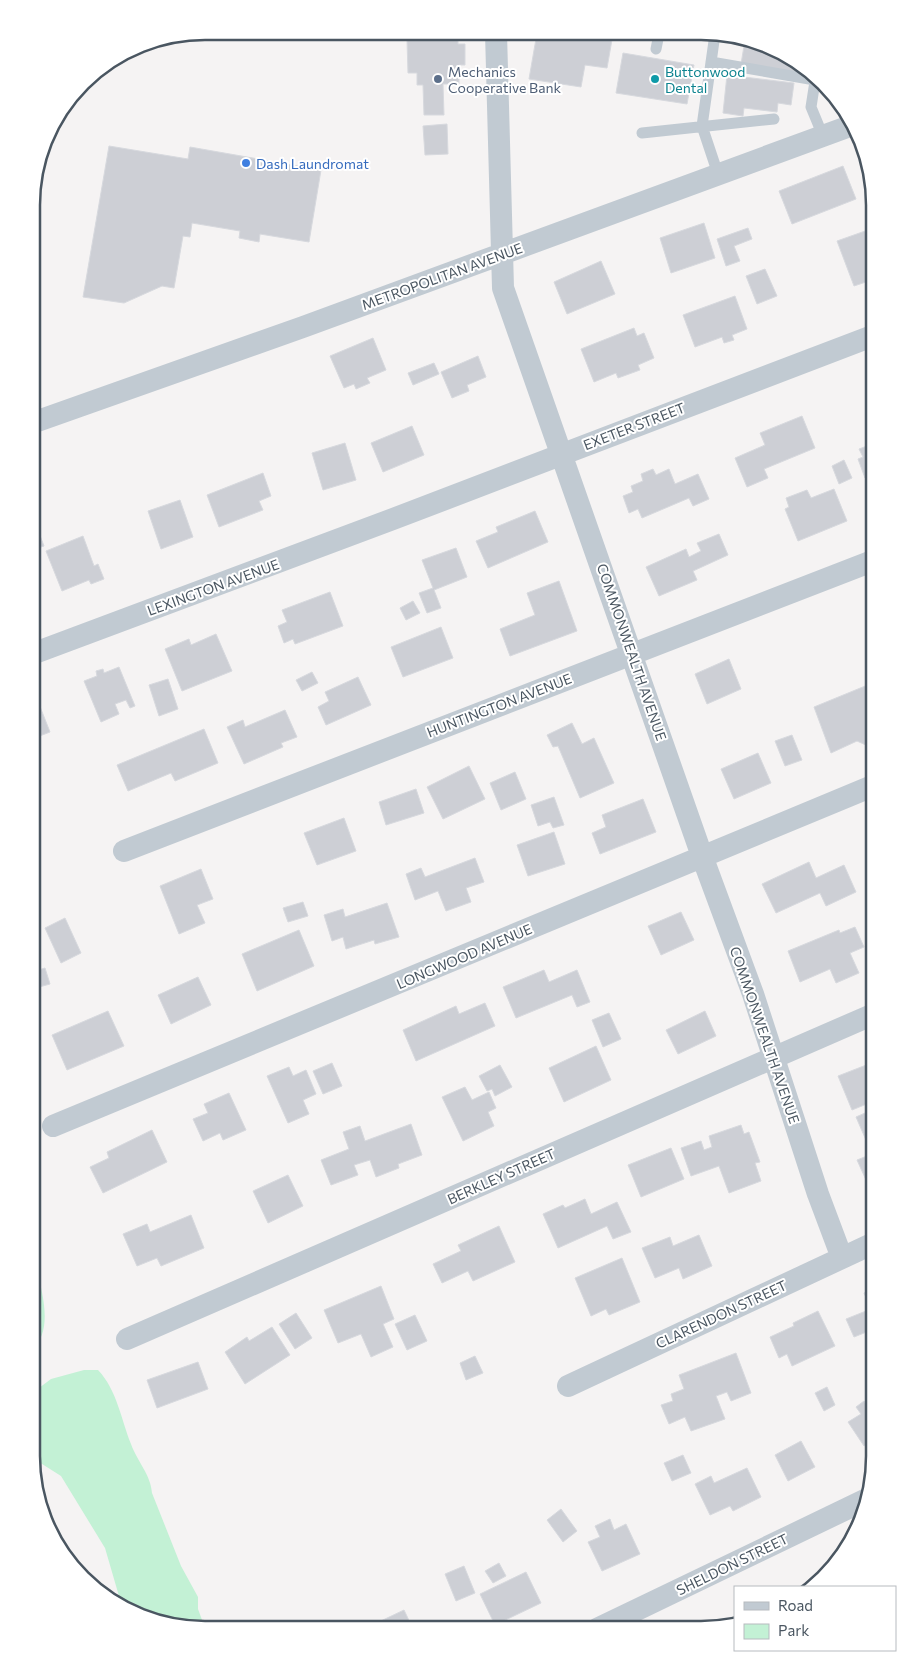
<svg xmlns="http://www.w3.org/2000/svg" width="906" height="1661" font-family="Commissioner,sans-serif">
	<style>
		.green { fill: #c3f1d5 }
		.building { fill: #cdcfd5; stroke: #d7d9de }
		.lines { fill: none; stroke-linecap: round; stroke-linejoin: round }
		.lane { stroke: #c1cad2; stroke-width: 11 }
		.street { stroke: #c1cad2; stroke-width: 22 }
		.service-dot { fill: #5c6f8a; stroke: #fff; stroke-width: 2 }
		.culture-dot { fill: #0f9aa8; stroke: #fff; stroke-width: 2 }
		.shop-dot { fill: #3f7fe0; stroke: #fff; stroke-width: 2 }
		.labels { text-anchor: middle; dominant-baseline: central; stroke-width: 4; stroke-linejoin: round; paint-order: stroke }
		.service-label { font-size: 14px; fill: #4e5e75; stroke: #fff; text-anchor: start }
		.culture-label { font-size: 14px; fill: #0d838f; stroke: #fff; text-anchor: start }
		.shop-label { font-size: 14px; fill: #366cbe; stroke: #fff; text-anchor: start }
		.street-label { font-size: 14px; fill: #4a5661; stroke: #fff }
		.rim { fill: none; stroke: #4a5661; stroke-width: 2.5 }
	</style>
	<rect width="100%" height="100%" fill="#f5f3f3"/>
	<!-- green -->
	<path class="green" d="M 31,1250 C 38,1277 58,1330 31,1350 Z
		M 84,1370 L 98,1370 C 117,1390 121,1419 131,1444 C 137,1461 151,1475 152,1493 L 181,1566 L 198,1597 L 198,1609 L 205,1628 L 182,1628 L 121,1603 L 105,1548 L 61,1476 L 31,1457 L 31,1394 L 51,1379 Z"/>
	<!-- building -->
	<path class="building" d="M 426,33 L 447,33 L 447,39 L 458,39 L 458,44 L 465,44 L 465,65 L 459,65 L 459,84 L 443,84 L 444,115 L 424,115 L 423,85 L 417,85 L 417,73 L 408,73 L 407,40 L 426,40 Z
		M 537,33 L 613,34 L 607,68 L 585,65 L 581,87 L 529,79 Z
		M 745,40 L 807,70 L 806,74 L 741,64 Z
		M 623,53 L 694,65 L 687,104 L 616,93 Z
		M 727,75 L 794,83 L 791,105 L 778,103 L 777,112 L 744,108 L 743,116 L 723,113 Z
		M 447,124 L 448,154 L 425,155 L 423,126 Z
		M 109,146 L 188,159 L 190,147 L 321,170 L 309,242 L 260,234 L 259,242 L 239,238 L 240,231 L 192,223 L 190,237 L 183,236 L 174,288 L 162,286 L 124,303 L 83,297 Z
		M 843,166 L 856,199 L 792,224 L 779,191 Z
		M 704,223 L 715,258 L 671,273 L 660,238 Z
		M 748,228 L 752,239 L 734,246 L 740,261 L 726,266 L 717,239 Z
		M 868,230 L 875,248 L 875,279 L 854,286 L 837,241 Z
		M 601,261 L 615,294 L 567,314 L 554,282 Z
		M 765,269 L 777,296 L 757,304 L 746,276 Z
		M 735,296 L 747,329 L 732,335 L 734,340 L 724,343 L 722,337 L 695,347 L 683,315 Z
		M 634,328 L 637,336 L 644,333 L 654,358 L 638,365 L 640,370 L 618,378 L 616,373 L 594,382 L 581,349 Z
		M 373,338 L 386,370 L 367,378 L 370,383 L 356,389 L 354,384 L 344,388 L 330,356 Z
		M 478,356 L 486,377 L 467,385 L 469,391 L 452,398 L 441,372 Z
		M 434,363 L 439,374 L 413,385 L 408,373 Z
		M 802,416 L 815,448 L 764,469 L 768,478 L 747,487 L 735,458 L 765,445 L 760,433 Z
		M 412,426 L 424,455 L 383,472 L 371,443 Z
		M 345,443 L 356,480 L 323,490 L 312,453 Z
		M 875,443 L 875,475 L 865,478 L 858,459 L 863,457 L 859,449 Z
		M 844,460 L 852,478 L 839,484 L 832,466 Z
		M 653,469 L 656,475 L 669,469 L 675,484 L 698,474 L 709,499 L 693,506 L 689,498 L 642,518 L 638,509 L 629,513 L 623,496 L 633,492 L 631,486 L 643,481 L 641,474 Z
		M 263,473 L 271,496 L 259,501 L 263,510 L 219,527 L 207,495 Z
		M 834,489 L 847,521 L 798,541 L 785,509 L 789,507 L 786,498 L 807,490 L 811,498 Z
		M 180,500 L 193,537 L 161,549 L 148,511 Z
		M 535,511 L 548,542 L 488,568 L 476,541 L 498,532 L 496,527 Z
		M 39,533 L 44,546 L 32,550 L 32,536 Z
		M 719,534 L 728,555 L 693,571 L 697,580 L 659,596 L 646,567 L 686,549 L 689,557 L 701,551 L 697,543 Z
		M 83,536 L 94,566 L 98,564 L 104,579 L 91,584 L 89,580 L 62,591 L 46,551 Z
		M 456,548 L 467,577 L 434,590 L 441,608 L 427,613 L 419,593 L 433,588 L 422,560 Z
		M 559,581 L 577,631 L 510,656 L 500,629 L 535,615 L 527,593 Z
		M 330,592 L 343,626 L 295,644 L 293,639 L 284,643 L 278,626 L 287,622 L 282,610 Z
		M 413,601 L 420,613 L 406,620 L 400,608 Z
		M 441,627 L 453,658 L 403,677 L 391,647 Z
		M 216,634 L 232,671 L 182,691 L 165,649 L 189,639 L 191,645 Z
		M 729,659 L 741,689 L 707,704 L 695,674 Z
		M 119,667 L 135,706 L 130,708 L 126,700 L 115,704 L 119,714 L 101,722 L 84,681 L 97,676 L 96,671 L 103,669 L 104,673 Z
		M 312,672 L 318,683 L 302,691 L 296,680 Z
		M 358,677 L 371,705 L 326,725 L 318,707 L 329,701 L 325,692 Z
		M 168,679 L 178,709 L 159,716 L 149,685 Z
		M 875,682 L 875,744 L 868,746 L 857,741 L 831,753 L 814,707 Z
		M 37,699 L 50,732 L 32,739 L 32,701 Z
		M 285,710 L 297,737 L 281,743 L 283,747 L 244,764 L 227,727 L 243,720 L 245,727 Z
		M 572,723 L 582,744 L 594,738 L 614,783 L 580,798 L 558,746 L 553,747 L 547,735 Z
		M 204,729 L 218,763 L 175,781 L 171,773 L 128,791 L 117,765 Z
		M 792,735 L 802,760 L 785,766 L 775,741 Z
		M 758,753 L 771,783 L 734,799 L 721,769 Z
		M 469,766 L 485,799 L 443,819 L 427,787 Z
		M 515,772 L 526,799 L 501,810 L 490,783 Z
		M 416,789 L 424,813 L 386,825 L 379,802 Z
		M 554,797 L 564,825 L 553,828 L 550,822 L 538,826 L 531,805 Z
		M 643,799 L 656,832 L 600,854 L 592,833 L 606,827 L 602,815 Z
		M 344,818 L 356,851 L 317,865 L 304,833 Z
		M 554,832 L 565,864 L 528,876 L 517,845 Z
		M 475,858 L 484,882 L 466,888 L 471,902 L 446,911 L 438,891 L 415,900 L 406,874 L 421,868 L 425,877 Z
		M 809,862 L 816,878 L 844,865 L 856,892 L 826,906 L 820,893 L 776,913 L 762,884 Z
		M 201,869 L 213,899 L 197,905 L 205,923 L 179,934 L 160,886 Z
		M 303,902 L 308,916 L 288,922 L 283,908 Z
		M 387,903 L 399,937 L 375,944 L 374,940 L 346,949 L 343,937 L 332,941 L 324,915 L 343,909 L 345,917 Z
		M 681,912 L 694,940 L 661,955 L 648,926 Z
		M 65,918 L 81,953 L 61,963 L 45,928 Z
		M 855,927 L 864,947 L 850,953 L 859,973 L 836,983 L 830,969 L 800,982 L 788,951 L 839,930 L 840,933 Z
		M 299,930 L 314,966 L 257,991 L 242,954 Z
		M 45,968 L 50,984 L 32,989 L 32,972 Z
		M 544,970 L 549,982 L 577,970 L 590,1002 L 577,1007 L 572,995 L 516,1018 L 503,987 Z
		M 198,977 L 211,1005 L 171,1024 L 158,995 Z
		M 485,1003 L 495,1026 L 416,1061 L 403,1030 L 456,1006 L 459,1014 Z
		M 108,1011 L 124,1046 L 67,1070 L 52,1035 Z
		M 705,1011 L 716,1036 L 678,1054 L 666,1030 Z
		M 609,1013 L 621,1039 L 603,1047 L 592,1020 Z
		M 596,1046 L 611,1080 L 564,1102 L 549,1068 Z
		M 874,1062 L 874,1101 L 852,1110 L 838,1076 Z
		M 332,1063 L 342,1086 L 323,1094 L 313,1071 Z
		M 500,1065 L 512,1087 L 495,1096 L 492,1089 L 487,1091 L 479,1076 Z
		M 289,1067 L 293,1076 L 306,1070 L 316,1094 L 303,1100 L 309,1114 L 288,1123 L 267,1076 Z
		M 465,1087 L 472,1100 L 489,1092 L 496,1108 L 488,1112 L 494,1126 L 463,1141 L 442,1097 Z
		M 229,1093 L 246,1130 L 223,1140 L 220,1133 L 203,1141 L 193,1119 L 208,1113 L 204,1104 Z
		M 874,1109 L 874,1189 L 871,1191 L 857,1160 L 872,1154 L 856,1117 Z
		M 411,1124 L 422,1155 L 398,1164 L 399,1168 L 376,1177 L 370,1160 L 354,1165 L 358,1175 L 331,1185 L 321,1160 L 349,1149 L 343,1132 L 360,1126 L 365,1141 Z
		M 741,1125 L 744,1134 L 749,1132 L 760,1162 L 755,1163 L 761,1181 L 729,1193 L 719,1166 L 691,1176 L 681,1148 L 701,1141 L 704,1150 L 712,1147 L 709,1136 Z
		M 152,1130 L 167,1162 L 103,1193 L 90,1167 L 109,1158 L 107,1152 Z
		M 671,1148 L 684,1179 L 641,1197 L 628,1165 Z
		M 288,1175 L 303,1206 L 268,1223 L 253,1191 Z
		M 585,1199 L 591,1214 L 617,1202 L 631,1232 L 613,1239 L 607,1226 L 558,1248 L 543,1214 L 563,1205 L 565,1208 Z
		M 191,1215 L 204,1248 L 161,1266 L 157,1258 L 137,1266 L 123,1234 L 147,1224 L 150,1232 Z
		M 499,1226 L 515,1262 L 473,1281 L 468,1271 L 442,1283 L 433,1264 L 461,1251 L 458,1245 Z
		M 699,1235 L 712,1266 L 683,1279 L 679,1268 L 655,1278 L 642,1248 L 670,1237 L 673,1246 Z
		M 622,1258 L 640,1302 L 609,1315 L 606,1309 L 591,1316 L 575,1278 Z
		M 381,1286 L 394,1319 L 383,1324 L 393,1347 L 371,1357 L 361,1334 L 338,1343 L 324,1310 Z
		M 874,1289 L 874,1329 L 854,1337 L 846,1319 L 871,1309 L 864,1293 Z
		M 818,1311 L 835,1346 L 792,1366 L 787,1354 L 779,1358 L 770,1337 L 794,1326 L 793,1323 Z
		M 296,1313 L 312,1338 L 295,1349 L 279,1324 Z
		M 415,1315 L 427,1341 L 407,1350 L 395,1324 Z
		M 272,1327 L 290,1355 L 245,1384 L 225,1352 L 247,1337 L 249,1341 Z
		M 736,1353 L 751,1393 L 731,1401 L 727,1392 L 716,1396 L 725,1419 L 691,1431 L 685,1417 L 669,1424 L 661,1405 L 673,1401 L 671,1394 L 684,1389 L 679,1375 Z
		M 475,1356 L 483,1373 L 466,1380 L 460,1363 Z
		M 198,1362 L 208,1389 L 157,1408 L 147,1380 Z
		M 827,1387 L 835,1405 L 824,1411 L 815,1393 Z
		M 864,1401 L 869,1409 L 874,1405 L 874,1439 L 864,1446 L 848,1422 L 861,1414 L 856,1407 Z
		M 801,1441 L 815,1467 L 788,1481 L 775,1455 Z
		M 683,1455 L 691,1473 L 672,1481 L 664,1463 Z
		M 747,1468 L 761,1497 L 733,1511 L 730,1506 L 710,1515 L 695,1484 L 711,1476 L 714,1483 Z
		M 561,1509 L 577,1531 L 563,1542 L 547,1520 Z
		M 610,1519 L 614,1530 L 626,1524 L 640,1554 L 602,1571 L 588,1542 L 600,1537 L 595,1526 Z
		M 499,1563 L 506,1576 L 493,1583 L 485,1571 Z
		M 464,1566 L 475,1593 L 456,1601 L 445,1574 Z
		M 526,1572 L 541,1603 L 495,1625 L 480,1594 Z
		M 404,1610 L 413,1629 L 364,1629 Z"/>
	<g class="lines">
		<!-- lane -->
		<path class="lane" d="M 715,34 L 702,126 L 718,174
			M 656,49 L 659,34
			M 711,62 L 815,80
			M 816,75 L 811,107 L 823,136
			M 642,133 L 774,119"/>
		<!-- street -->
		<path class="street" d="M 496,33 L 503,288 L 702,856 L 753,994 L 818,1194 L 842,1258
			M 32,423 L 303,327 L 850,126
			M 32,654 L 393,519 L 875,335
			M 124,851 L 875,560
			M 53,1126 L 875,785
			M 127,1339 L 874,1014
			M 568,1386 L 874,1243
			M 597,1629 L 867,1499"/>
	</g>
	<!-- markers -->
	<circle class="service-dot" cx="438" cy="79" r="5"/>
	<circle class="culture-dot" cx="655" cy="79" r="5"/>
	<circle class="shop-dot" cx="246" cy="163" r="5"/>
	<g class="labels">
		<!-- service labels -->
		<g class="service-label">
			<text x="448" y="71">Mechanics<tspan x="448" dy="16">Cooperative Bank</tspan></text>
		</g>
		<!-- culture labels -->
		<g class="culture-label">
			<text x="665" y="71">Buttonwood<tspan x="665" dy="16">Dental</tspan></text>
		</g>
		<!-- shop labels -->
		<g class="shop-label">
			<text x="256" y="163">Dash Laundromat</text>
		</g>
		<!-- street labels -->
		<g class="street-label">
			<text transform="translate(442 276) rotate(-20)">METROPOLITAN AVENUE</text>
			<text transform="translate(634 426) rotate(-21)">EXETER STREET</text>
			<text transform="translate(213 587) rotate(-20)">LEXINGTON AVENUE</text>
			<text transform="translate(632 652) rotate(71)">COMMONWEALTH AVENUE</text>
			<text transform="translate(499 705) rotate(-21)">HUNTINGTON AVENUE</text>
			<text transform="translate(464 956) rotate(-23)">LONGWOOD AVENUE</text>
			<text transform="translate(765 1035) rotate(71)">COMMONWEALTH AVENUE</text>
			<text transform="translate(501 1176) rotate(-24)">BERKLEY STREET</text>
			<text transform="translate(721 1314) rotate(-25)">CLARENDON STREET</text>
			<text transform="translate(732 1564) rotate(-26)">SHELDON STREET</text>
		</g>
	</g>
	<!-- crop -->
	<path d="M0 0H906V1661H0ZM205 40H701A165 165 0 0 1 866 205V1456A165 165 0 0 1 701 1621H205A165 165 0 0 1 40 1456V205A165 165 0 0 1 205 40Z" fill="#fff" fill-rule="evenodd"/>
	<path class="rim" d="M205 40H701A165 165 0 0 1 866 205V1456A165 165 0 0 1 701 1621H205A165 165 0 0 1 40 1456V205A165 165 0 0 1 205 40Z"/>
	<!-- legend -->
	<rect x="734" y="1586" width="162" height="65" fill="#ffffff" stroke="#b7bbc0"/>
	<rect x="744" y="1602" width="25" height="8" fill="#c1cad2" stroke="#b7bbc0"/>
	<text x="778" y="1611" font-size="15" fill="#4a5661">Road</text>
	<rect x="744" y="1624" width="25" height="15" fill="#c3f1d5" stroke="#b7bbc0"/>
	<text x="778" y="1636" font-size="15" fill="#4a5661">Park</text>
</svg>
